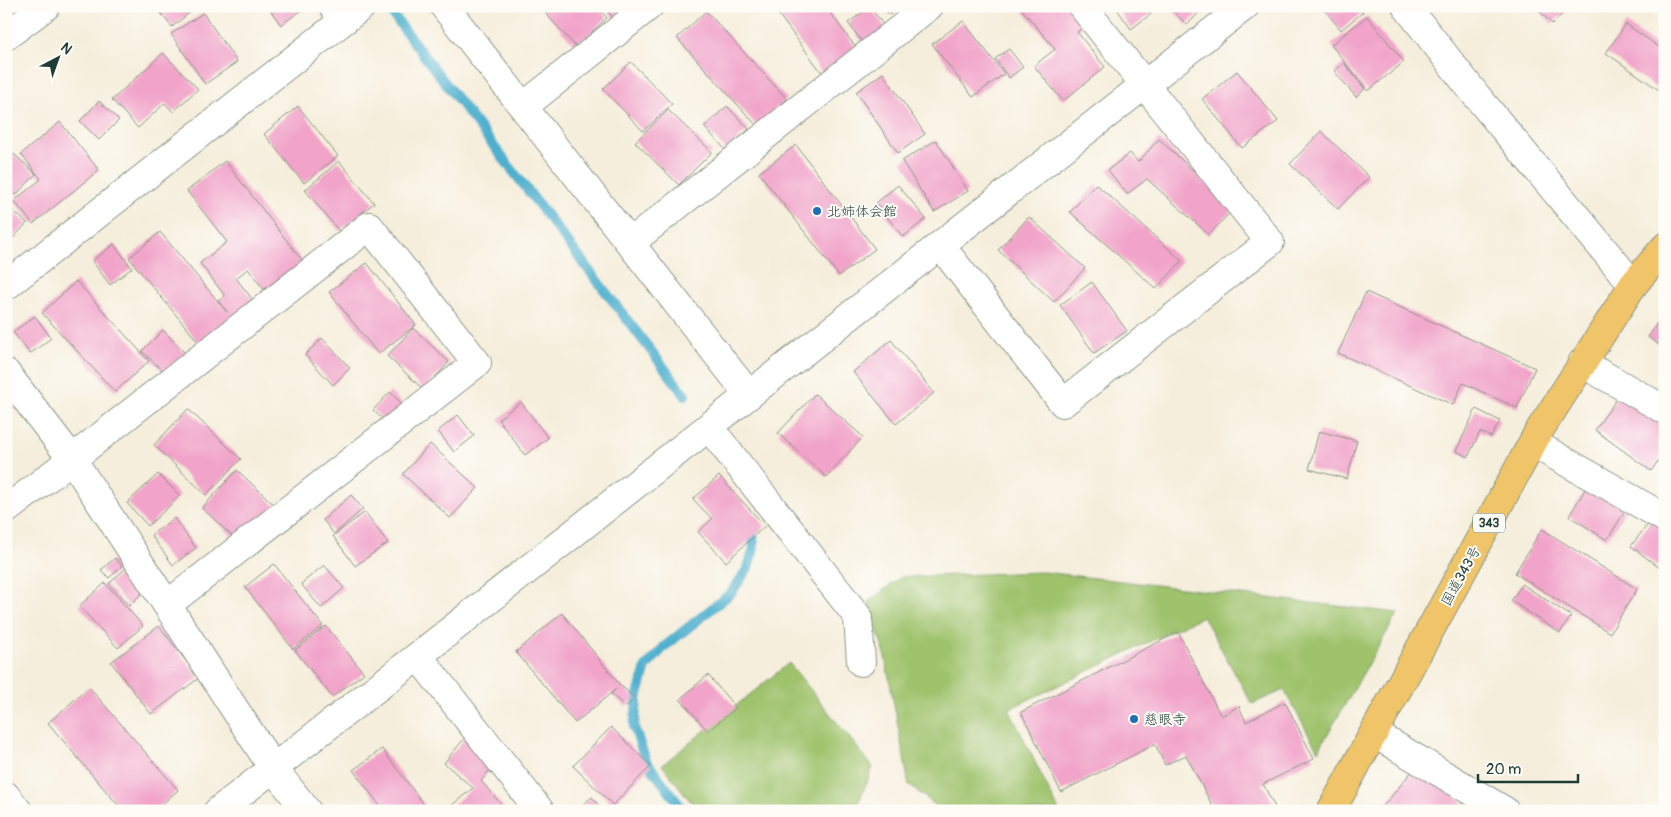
<svg xmlns="http://www.w3.org/2000/svg" width="1671" height="817" font-family="Pangolin,'Klee One',sans-serif">
	<style>
		.green { fill: #9fc26c; stroke: #5f8050 }
		.lines { fill: none; stroke-linecap: round; stroke-linejoin: round }
		.stream { stroke: #4fb0ce; stroke-width: 10 }
		.building { fill: #f1a3c9 }
		.minor-casing { stroke: #8a9688; stroke-width: 30 }
		.tertiary-casing { stroke: #8a9688; stroke-width: 30 }
		.trunk-casing { stroke: #8a9688; stroke-width: 30 }
		.minor { stroke: #fff; stroke-width: 28 }
		.tertiary { stroke: #fff; stroke-width: 28 }
		.trunk { stroke: #f0c469; stroke-width: 28 }
		.poi-dot { fill: #1f6fb2; stroke: #fdfcf7; stroke-width: 2 }
		.labels { text-anchor: middle; dominant-baseline: central; stroke-width: 4; stroke-linejoin: round; paint-order: stroke }
		.shield { fill: #fdfcf7; stroke: #62766e; stroke-width: 1 }
		.shield-label { font-size: 12px; font-weight: bold; fill: #1f3d34 }
		.poi-label { font-size: 14px; fill: #1f3d34; stroke: #fdfcf7; text-anchor: start }
		.street-label { font-size: 14px; fill: #1f3d34; stroke: #fdfcf7 }
	</style>
	<rect width="100%" height="100%" fill="#fdfcf7"/>
	<filter id="ink" filterUnits="userSpaceOnUse"><feTurbulence type="fractalNoise" baseFrequency=".02" numOctaves="2"/><feDisplacementMap in="SourceGraphic" scale="10" xChannelSelector="R" yChannelSelector="G"/><feConvolveMatrix kernelMatrix="1 2 1 2 8 2 1 2 1" color-interpolation-filters="sRGB"/></filter>
	<filter id="wash" filterUnits="userSpaceOnUse"><feTurbulence type="fractalNoise" baseFrequency=".0096" numOctaves="4" result="noise"/><feDisplacementMap in="SourceGraphic" scale="20" xChannelSelector="R" yChannelSelector="G"/><feGaussianBlur stdDeviation="1.12" result="paint"/><feColorMatrix in="noise" values="0 0 0 0 0 0 0 0 0 0 0 0 0 0 0 0 0 1.4 0 .05"/><feComposite in="paint" operator="in"/></filter>
	<g filter="url(#wash)">
		<rect width="100%" height="100%" fill="#f6eedc"/>
		<!-- green -->
		<path class="green" d="M 1043,572 L 1398,613 L 1318,751 L 1284,690 L 1252,704 L 1203,616 L 1009,709 L 1059,811 L 943,811 L 909,785 L 884,651 L 868,602 L 901,577 Z
			M 789,663 L 873,767 L 855,811 L 698,811 L 662,765 Z"/>
		<g class="lines">
			<!-- stream -->
			<path class="stream" d="M 386,6 L 685,395
				M 684,811 L 646,761 L 634,727 L 638,695 L 646,667 L 664,647 L 731,593 L 748,568 L 754,548 L 752,524"/>
		</g>
		<g id="blocks">
			<!-- building -->
			<path class="building" d="M 155,6 L 198,6 L 172,27 Z
				M 267,6 L 307,6 L 281,25 Z
				M 539,6 L 596,6 L 607,18 L 576,47 Z
				M 603,6 L 633,6 L 616,21 Z
				M 772,6 L 825,6 L 857,49 L 823,74 Z
				M 883,6 L 902,6 L 890,15 Z
				M 1019,6 L 1074,6 L 1088,23 L 1077,32 L 1105,67 L 1063,101 L 1034,66 L 1055,49 Z
				M 1122,6 L 1146,6 L 1151,14 L 1131,29 L 1117,9 Z
				M 1168,6 L 1205,6 L 1187,25 Z
				M 1325,6 L 1358,6 L 1363,12 L 1341,30 L 1323,8 Z
				M 1535,6 L 1571,6 L 1552,24 Z
				M 870,7 L 888,31 L 866,47 L 848,23 Z
				M 706,11 L 787,99 L 757,126 L 677,38 Z
				M 203,13 L 237,62 L 205,84 L 171,34 Z
				M 1367,16 L 1404,62 L 1368,91 L 1331,45 Z
				M 963,21 L 1004,74 L 973,97 L 932,44 Z
				M 1626,24 L 1665,51 L 1665,94 L 1606,53 Z
				M 1009,49 L 1023,67 L 1009,78 L 995,59 Z
				M 163,53 L 198,89 L 173,112 L 165,103 L 138,128 L 112,100 Z
				M 631,62 L 672,104 L 643,131 L 603,89 Z
				M 1344,63 L 1365,89 L 1356,97 L 1334,71 Z
				M 1237,71 L 1278,121 L 1242,148 L 1202,99 Z
				M 883,73 L 925,134 L 898,153 L 856,92 Z
				M 99,101 L 119,120 L 99,140 L 80,121 Z
				M 298,106 L 338,156 L 304,183 L 264,134 Z
				M 727,106 L 749,129 L 726,150 L 704,127 Z
				M 668,110 L 712,152 L 679,185 L 635,142 Z
				M 60,122 L 99,170 L 33,224 L 14,201 L 41,179 L 21,154 Z
				M 1321,131 L 1369,177 L 1338,209 L 1290,164 Z
				M 1159,139 L 1234,208 L 1209,235 L 1147,179 L 1127,194 L 1108,170 L 1130,153 L 1138,162 Z
				M 936,140 L 968,191 L 934,212 L 902,161 Z
				M 796,145 L 875,249 L 839,276 L 759,173 Z
				M 14,154 L 36,174 L 16,195 L 6,186 L 6,162 Z
				M 225,161 L 305,264 L 267,293 L 248,269 L 236,278 L 259,308 L 204,349 L 129,258 L 160,232 L 227,312 L 218,301 L 225,296 L 200,263 L 227,242 L 187,191 Z
				M 339,161 L 374,203 L 339,231 L 305,190 Z
				M 1096,184 L 1182,261 L 1156,289 L 1070,212 Z
				M 898,185 L 926,219 L 903,237 L 876,203 Z
				M 6,204 L 27,223 L 6,246 Z
				M 1029,217 L 1085,268 L 1054,302 L 998,250 Z
				M 114,244 L 132,268 L 110,285 L 92,261 Z
				M 367,263 L 416,325 L 378,354 L 329,292 Z
				M 76,281 L 149,361 L 115,392 L 42,313 Z
				M 1092,282 L 1127,331 L 1094,353 L 1060,305 Z
				M 1366,292 L 1535,368 L 1517,408 L 1463,383 L 1453,405 L 1338,353 Z
				M 1665,312 L 1665,349 L 1648,337 Z
				M 35,316 L 51,338 L 30,354 L 13,332 Z
				M 413,328 L 449,362 L 424,390 L 387,356 Z
				M 163,330 L 185,353 L 165,373 L 142,351 Z
				M 322,338 L 350,368 L 333,385 L 305,355 Z
				M 891,340 L 934,393 L 896,424 L 853,372 Z
				M 1625,387 L 1665,416 L 1665,451 L 1651,471 L 1595,430 Z
				M 390,392 L 408,409 L 391,427 L 373,410 Z
				M 815,394 L 863,437 L 826,477 L 778,433 Z
				M 521,402 L 548,438 L 525,455 L 498,419 Z
				M 188,409 L 241,459 L 206,495 L 154,445 Z
				M 1476,409 L 1500,421 L 1491,437 L 1480,432 L 1468,457 L 1456,451 Z
				M 458,415 L 474,436 L 454,452 L 438,431 Z
				M 1319,431 L 1357,441 L 1347,479 L 1309,469 Z
				M 430,444 L 478,488 L 450,518 L 403,474 Z
				M 237,470 L 282,512 L 246,549 L 202,508 Z
				M 158,474 L 180,496 L 148,526 L 127,503 Z
				M 719,476 L 765,526 L 726,562 L 698,532 L 712,519 L 693,499 Z
				M 1590,481 L 1629,505 L 1607,540 L 1569,516 Z
				M 351,495 L 363,509 L 334,534 L 323,520 Z
				M 365,512 L 388,543 L 355,566 L 333,536 Z
				M 1655,515 L 1665,522 L 1665,572 L 1631,546 Z
				M 174,518 L 196,548 L 173,565 L 151,535 Z
				M 1542,529 L 1637,589 L 1610,633 L 1515,573 Z
				M 115,558 L 122,566 L 109,578 L 101,570 Z
				M 274,564 L 323,626 L 293,649 L 245,587 Z
				M 324,565 L 344,588 L 321,608 L 301,584 Z
				M 128,566 L 148,587 L 129,606 L 109,584 Z
				M 105,583 L 143,626 L 118,648 L 79,606 Z
				M 1522,584 L 1571,616 L 1560,633 L 1511,601 Z
				M 562,613 L 620,685 L 635,698 L 626,707 L 611,694 L 616,689 L 575,723 L 516,652 Z
				M 159,626 L 199,678 L 151,714 L 111,662 Z
				M 326,626 L 364,673 L 332,697 L 295,650 Z
				M 1178,632 L 1221,716 L 1239,706 L 1246,722 L 1285,702 L 1314,759 L 1263,784 L 1277,811 L 1215,811 L 1186,755 L 1165,765 L 1155,744 L 1061,792 L 1021,712 Z
				M 708,675 L 736,708 L 708,731 L 680,699 Z
				M 89,687 L 178,790 L 154,811 L 123,811 L 48,723 Z
				M 611,727 L 651,766 L 613,805 L 573,766 Z
				M 468,734 L 499,759 L 481,781 L 507,811 L 455,811 L 451,806 L 473,788 L 444,763 Z
				M 382,749 L 429,811 L 384,811 L 353,770 Z
				M 1417,765 L 1463,802 L 1456,811 L 1381,809 Z
				M 592,797 L 603,811 L 579,811 L 578,809 Z"/>
		</g>
	</g>
	<g filter="url(#ink)">
		<use href="#blocks" fill-opacity="0" stroke="#8a9688" stroke-width="1"/>
		<g class="lines">
			<!-- minor casing -->
			<g class="minor-casing">
				<path id="minor" d="M 333,6 L 344,20
					M 444,6 L 749,395
					M 6,36 L 46,6
					M 523,107 L 649,6
					M 630,243 L 929,6
					M 941,246 L 1063,403 L 1270,242 L 1082,6
					M 1582,363 L 1665,410
					M 709,427 L 858,617 L 861,662
					M 1533,443 L 1665,518
					M 168,604 L 477,363 L 369,226 L 72,459 L 273,768 L 307,811
					M 418,656 L 540,811
					M 1375,734 L 1505,811"/>
			</g>
			<!-- tertiary casing -->
			<g class="tertiary-casing">
				<path id="tertiary" d="M 1406,6 L 1475,94 L 1633,285
					M 6,286 L 362,6
					M 6,373 L 72,459 L 6,510
					M 6,796 L 18,811
					M 218,811 L 418,656 L 749,395 L 1245,6"/>
			</g>
			<!-- trunk casing -->
			<g class="trunk-casing">
				<path id="trunk" d="M 1331,811 L 1539,431 L 1633,285 L 1665,247"/>
			</g>
			<!-- minor -->
			<use href="#minor" class="minor"/>
			<!-- tertiary -->
			<use href="#tertiary" class="tertiary"/>
			<!-- trunk -->
			<use href="#trunk" class="trunk"/>
		</g>
	</g>
	<!-- markers -->
	<g class="poi-dot">
		<circle cx="817" cy="211" r="5"/>
		<circle cx="1134" cy="719" r="5"/>
	</g>
	<g class="labels">
		<!-- shield labels -->
		<rect class="shield" x="1473" y="513.5" width="32" height="19" rx="4"/>
		<g class="shield-label">
			<text x="1489" y="523">343</text>
		</g>
		<!-- poi labels -->
		<g class="poi-label">
			<text x="827" y="211">北姉体会館</text>
			<text x="1144" y="719">慈眼寺</text>
		</g>
		<!-- street labels -->
		<g class="street-label">
			<text transform="translate(1461 576) rotate(-61)">国道343号</text>
		</g>
	</g>
	<!-- margin -->
	<rect width="1671" height="817" fill="none" stroke="#fdfcf7" stroke-width="25"/>
	<!-- north arrow -->
	<g transform="translate(58 58) rotate(41)" stroke="#fdfcf7" stroke-width="4" paint-order="stroke">
	<path d="M0-4L9 19L0 12L-9 19Z" fill="#1f3d34"/>
	<text y="-8" font-size="14" font-weight="bold" text-anchor="middle" fill="#1f3d34">N</text>
	</g>
	<!-- scale -->
	<path d="M1478 774v8h100v-8" fill="none" stroke="#1f3d34" stroke-width="2.5"/>
	<text x="1486" y="774" font-size="15" fill="#1f3d34" stroke="#fdfcf7" stroke-width="4" paint-order="stroke">20 m</text>
</svg>
